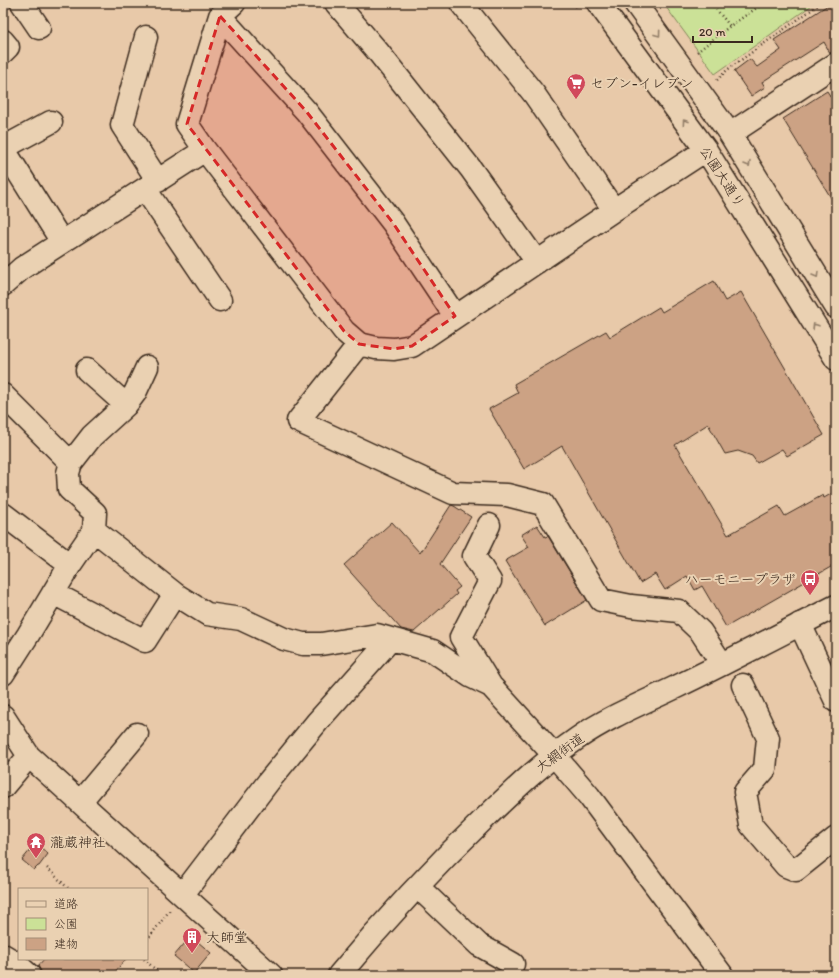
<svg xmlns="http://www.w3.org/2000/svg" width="839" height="978" font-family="Itim,'Klee One',sans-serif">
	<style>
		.green { fill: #cbe197; stroke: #83865a }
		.building { fill: #cca284; stroke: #3b2a1e }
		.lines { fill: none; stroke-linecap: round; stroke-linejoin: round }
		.minor-casing { stroke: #3b2a1e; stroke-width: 25 }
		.major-casing { stroke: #3b2a1e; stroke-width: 25 }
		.path { stroke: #3b2a1e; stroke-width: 2.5; stroke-dasharray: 1 3; stroke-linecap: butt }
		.minor { stroke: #ead1b2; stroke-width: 22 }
		.major { stroke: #ead1b2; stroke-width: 22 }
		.oneway { stroke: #927e68 }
		.marked { fill: #d62828; fill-opacity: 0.2; stroke: #d62828; stroke-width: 3; stroke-dasharray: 8 5; stroke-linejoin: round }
		.labels { text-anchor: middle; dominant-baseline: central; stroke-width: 4; stroke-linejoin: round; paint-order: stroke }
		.poi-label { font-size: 14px; fill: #3b2a1e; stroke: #ead1b2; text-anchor: start }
		.street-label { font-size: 14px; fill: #3b2a1e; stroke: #ead1b2 }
	</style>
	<rect width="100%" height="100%" fill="#e8c9a9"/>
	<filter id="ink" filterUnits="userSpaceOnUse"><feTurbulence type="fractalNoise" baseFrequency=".025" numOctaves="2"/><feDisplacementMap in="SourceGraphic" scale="8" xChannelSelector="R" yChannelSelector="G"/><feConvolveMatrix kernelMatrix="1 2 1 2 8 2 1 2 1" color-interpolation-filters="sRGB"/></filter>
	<g filter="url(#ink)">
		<!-- green -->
		<path class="green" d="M 663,3 L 815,3 L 715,74 Z"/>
		<!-- building -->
		<path class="building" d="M 831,3 L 836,3 L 836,52 L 830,53 L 824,42 L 762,82 L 765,87 L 751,96 L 734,71 L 750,59 L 757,67 L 781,50 L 774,40 Z
			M 827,91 L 836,105 L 836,206 L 783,119 Z
			M 714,281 L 725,301 L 741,292 L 824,435 L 787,456 L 782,449 L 757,463 L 752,456 L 738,451 L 725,454 L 708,424 L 675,445 L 728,535 L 779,506 L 785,516 L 823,495 L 824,498 L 836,491 L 836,564 L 726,627 L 702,586 L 695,590 L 687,576 L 665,590 L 655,574 L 640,583 L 562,446 L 524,469 L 489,409 L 518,393 L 514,384 L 606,331 L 610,337 L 659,307 L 662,312 Z
			M 451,505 L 454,506 L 471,517 L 440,564 L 460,587 L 455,591 L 457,594 L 414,632 L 401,629 L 344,565 L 392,522 L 420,553 Z
			M 537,525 L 545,537 L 548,536 L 587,600 L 545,626 L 505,561 L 529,547 L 521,535 Z
			M 36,843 L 48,854 L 39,866 L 38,866 L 34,870 L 22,860 Z
			M 191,936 L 211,953 L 194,973 L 174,956 Z
			M 44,959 L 126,959 L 112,975 L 41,975 L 41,971 L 38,966 Z"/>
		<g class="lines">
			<!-- minor casing -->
			<g class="minor-casing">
				<path id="minor" d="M 22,3 L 39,28
					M 234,3 L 220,16 L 187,124 L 205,150 L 344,331 L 359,344 L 376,348 L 394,349 L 412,346 L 614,210 L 706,150
					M 336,3 L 379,53 L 471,169 L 537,262
					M 461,3 L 534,94 L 614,210
					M 598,3 L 706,150 L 836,359
					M 635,3 L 730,134 L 836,307
					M 220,16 L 306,111 L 393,223 L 455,316
					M 146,37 L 122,125 L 158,181
					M 3,41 L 8,47 L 3,52
					M 51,122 L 3,148 L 62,242
					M 730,134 L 836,64
					M 145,189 L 220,300
					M 3,285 L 22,268 L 205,150
					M 359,344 L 298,421 L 453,493 L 507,495 L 543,504 L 601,600 L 631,606 L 679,611 L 701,632 L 722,664
					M 87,370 L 126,405
					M 3,395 L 71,463
					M 3,514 L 70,565
					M 489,525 L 474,556 L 490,581 L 461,637 L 491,686
					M 94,530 L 175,594 L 207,614 L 241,619 L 284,639 L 303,644 L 321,644 L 377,635 L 433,651 L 470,676 L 491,686 L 554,755 L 589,796 L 722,975
					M 53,593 L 145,641 L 175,594
					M 800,624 L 836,701
					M 3,674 L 28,635 L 70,565 L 94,530 L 95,513 L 69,489 L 68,473 L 71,463 L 92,436 L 126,405 L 135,393 L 147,367
					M 743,685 L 768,738 L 765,769 L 745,792 L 751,825 L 786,866 L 796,870 L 836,838
					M 3,716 L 29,756 L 271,975
					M 3,787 L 29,756
					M 80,802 L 137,734
					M 418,887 L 479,945 L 513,964
					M 183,894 L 269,781 L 318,721 L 391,639
					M 3,955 L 13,961 L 29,975"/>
			</g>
			<!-- major casing -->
			<g class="major-casing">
				<path id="major" d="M 339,975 C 384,921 432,869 483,820 C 513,791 543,762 578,738 C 608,717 643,703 676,687 C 730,661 783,633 836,606"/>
			</g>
			<!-- path -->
			<path class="path" d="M 573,3 L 577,7
				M 711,3 L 730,26
				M 697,52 L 730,26 L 764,3
				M 717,80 L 727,70 L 821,3
				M 47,868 L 69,889
				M 147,940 L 170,910
				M 144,959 L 161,975"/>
			<!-- minor -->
			<use href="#minor" class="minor"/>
			<!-- major -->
			<use href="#major" class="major"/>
		</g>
		<!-- one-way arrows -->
		<defs><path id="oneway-chevron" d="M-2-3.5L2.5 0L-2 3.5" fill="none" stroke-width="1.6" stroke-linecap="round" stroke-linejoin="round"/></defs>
		<g class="oneway">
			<use href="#oneway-chevron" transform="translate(658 34) rotate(54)"/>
			<use href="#oneway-chevron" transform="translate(685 122) rotate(-126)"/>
			<use href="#oneway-chevron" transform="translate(748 164) rotate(59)"/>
			<use href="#oneway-chevron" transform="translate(816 275) rotate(59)"/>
			<use href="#oneway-chevron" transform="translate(815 326) rotate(-122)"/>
		</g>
	</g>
	<!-- marked area -->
	<path class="marked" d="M 220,16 L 306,111 L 393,223 L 455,316 L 412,346 L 394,349 L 359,344 L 344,331 L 187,124 Z"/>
	<!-- icons -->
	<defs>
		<g id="supermarket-pin" transform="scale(1)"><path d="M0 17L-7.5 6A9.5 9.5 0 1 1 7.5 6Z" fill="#d1495b" stroke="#ead1b2"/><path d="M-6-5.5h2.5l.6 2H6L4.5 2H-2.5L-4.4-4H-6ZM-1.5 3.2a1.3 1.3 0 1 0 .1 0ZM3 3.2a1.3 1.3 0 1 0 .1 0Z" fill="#fff"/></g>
		<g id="bus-pin" transform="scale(1)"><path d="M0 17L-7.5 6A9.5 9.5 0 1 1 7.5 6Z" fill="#d1495b" stroke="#ead1b2"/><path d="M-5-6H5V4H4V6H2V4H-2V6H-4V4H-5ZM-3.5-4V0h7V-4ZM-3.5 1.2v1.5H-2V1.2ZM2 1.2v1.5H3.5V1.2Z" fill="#fff"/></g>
		<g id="temple-pin" transform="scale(1)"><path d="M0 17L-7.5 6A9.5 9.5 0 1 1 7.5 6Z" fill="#d1495b" stroke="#ead1b2"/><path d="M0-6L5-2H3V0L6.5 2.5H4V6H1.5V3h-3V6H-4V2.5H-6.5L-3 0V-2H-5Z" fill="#fff"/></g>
		<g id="building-pin" transform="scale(1)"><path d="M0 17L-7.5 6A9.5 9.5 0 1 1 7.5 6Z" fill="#d1495b" stroke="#ead1b2"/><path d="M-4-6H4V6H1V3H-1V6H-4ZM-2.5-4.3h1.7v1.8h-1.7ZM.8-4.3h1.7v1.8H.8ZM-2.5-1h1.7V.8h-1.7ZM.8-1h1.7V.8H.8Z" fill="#fff"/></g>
	</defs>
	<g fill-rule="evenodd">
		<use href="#supermarket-pin" x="576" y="83"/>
		<use href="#bus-pin" x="810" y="579"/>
		<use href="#temple-pin" x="36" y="842"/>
		<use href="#building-pin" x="192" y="937"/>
	</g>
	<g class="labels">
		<!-- poi labels -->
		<g class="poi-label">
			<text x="590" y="83">セブン-イレブン</text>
			<text x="796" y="579" text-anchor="end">ハーモニープラザ</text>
			<text x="50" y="842">瀧蔵神社</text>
			<text x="206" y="937">大師堂</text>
		</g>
		<!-- street labels -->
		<g class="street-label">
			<text transform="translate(722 177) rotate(57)">公園大通り</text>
			<text transform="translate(560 753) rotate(-36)">大網街道</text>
		</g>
	</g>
	<!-- margin -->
	<rect width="839" height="978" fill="none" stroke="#ead1b2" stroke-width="16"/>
	<rect x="8" y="8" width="823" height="962" fill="none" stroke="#3b2a1e" stroke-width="1.5" filter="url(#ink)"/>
	<!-- legend -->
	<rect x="18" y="888" width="130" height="72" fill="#ead1b2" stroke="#a48e77"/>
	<rect x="26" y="901" width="20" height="6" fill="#ead1b2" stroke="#a48e77"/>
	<text x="54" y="908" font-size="12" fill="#3b2a1e">道路</text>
	<rect x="26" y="918" width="20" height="12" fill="#cbe197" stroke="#a48e77"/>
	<text x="54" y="928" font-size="12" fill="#3b2a1e">公園</text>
	<rect x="26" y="938" width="20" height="12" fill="#cca284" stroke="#a48e77"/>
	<text x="54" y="948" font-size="12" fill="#3b2a1e">建物</text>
	<!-- scale -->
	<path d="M693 36v6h59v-6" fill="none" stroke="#3b2a1e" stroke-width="2"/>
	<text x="699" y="36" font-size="12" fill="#3b2a1e" stroke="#ead1b2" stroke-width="3" paint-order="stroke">20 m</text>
</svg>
